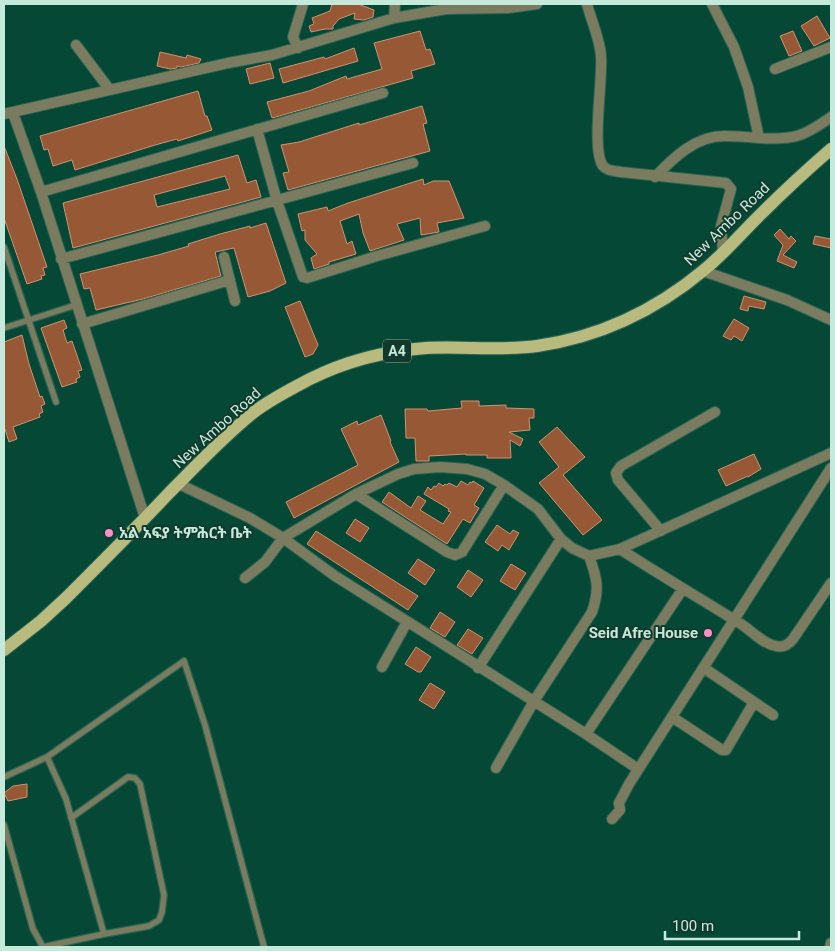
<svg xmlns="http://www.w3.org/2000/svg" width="835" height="951" font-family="Roboto,'Noto Sans Ethiopic',sans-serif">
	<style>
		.building { fill: #965835; stroke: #cf9372; fill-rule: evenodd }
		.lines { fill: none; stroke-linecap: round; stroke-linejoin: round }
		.service-casing { stroke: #286554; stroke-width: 8 }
		.minor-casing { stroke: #286554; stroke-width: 12 }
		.primary-casing { stroke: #286554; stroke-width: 14 }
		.service { stroke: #7b7c5f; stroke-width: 5.5 }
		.minor { stroke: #7b7c5f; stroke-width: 10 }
		.primary { stroke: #b9ba7d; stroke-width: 12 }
		.poi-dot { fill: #fa8fc6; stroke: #113a2d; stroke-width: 2 }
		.labels { text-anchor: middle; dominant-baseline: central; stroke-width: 4; stroke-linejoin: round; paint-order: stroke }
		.shield { fill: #113a2d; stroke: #8fb4a7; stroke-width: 1 }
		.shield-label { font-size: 14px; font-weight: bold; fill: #c5e9db }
		.street-label { font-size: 15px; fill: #c5e9db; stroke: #113a2d }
		.poi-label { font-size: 15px; font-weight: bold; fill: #c5e9db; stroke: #113a2d; text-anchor: start }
	</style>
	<rect width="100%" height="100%" fill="#064836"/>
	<!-- building -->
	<path class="building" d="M 332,4 L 358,4 L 374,10 L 373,17 L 364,20 L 354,19 L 355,13 L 339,19 L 333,26 L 333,29 L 325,29 L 311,32 L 309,26 L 314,24 L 312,18 L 330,11 Z
		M 817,16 L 830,38 L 814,46 L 801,26 Z
		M 420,31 L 426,50 L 430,49 L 435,64 L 411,71 L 413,78 L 272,118 L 267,102 L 309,91 L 346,76 L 347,79 L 382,69 L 374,43 Z
		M 793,31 L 802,51 L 789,56 L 780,36 Z
		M 354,48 L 358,61 L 283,83 L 279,69 L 324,57 L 325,59 Z
		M 160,52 L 186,58 L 187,55 L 201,59 L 199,63 L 181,67 L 177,66 L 177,68 L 170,69 L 157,66 Z
		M 270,63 L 274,78 L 250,84 L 246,69 Z
		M 198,91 L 205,116 L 207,116 L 212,130 L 178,141 L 177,139 L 155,145 L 75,170 L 72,160 L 53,166 L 48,149 L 44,150 L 40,136 Z
		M 422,106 L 427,123 L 423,124 L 430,151 L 288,190 L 283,173 L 289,172 L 281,145 L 299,142 L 359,123 L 359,125 L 386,117 Z
		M 4,146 L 17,179 L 47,267 L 43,268 L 45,275 L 41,276 L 42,279 L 27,284 L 4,218 Z
		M 238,155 L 247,183 L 256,180 L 261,197 L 73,248 L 63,203 ZM 225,176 L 230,189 L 157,207 L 154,195 Z
		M 423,179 L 424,185 L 433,181 L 449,181 L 464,218 L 437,223 L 439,232 L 421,235 L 420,218 L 397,224 L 404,240 L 370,251 L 363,233 L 359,214 L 340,221 L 347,244 L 352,241 L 356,254 L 329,262 L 329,264 L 314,269 L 311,258 L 317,254 L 305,240 L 305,230 L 302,231 L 298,214 L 327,207 L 328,211 L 348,203 Z
		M 266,223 L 286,283 L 270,291 L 248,297 L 234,248 L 215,252 L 221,276 L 143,299 L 96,310 L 90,288 L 84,289 L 80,274 L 158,255 L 189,246 L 188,244 L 220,234 L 250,226 L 250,228 Z
		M 780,229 L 789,239 L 791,236 L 796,241 L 783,255 L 797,262 L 794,268 L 777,261 L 783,245 L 774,235 Z
		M 815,236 L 831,239 L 831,248 L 813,244 Z
		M 744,296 L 766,302 L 764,309 L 749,306 L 748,311 L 740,309 Z
		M 300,301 L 318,345 L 313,354 L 305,357 L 285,307 Z
		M 734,319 L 749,328 L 742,341 L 734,336 L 731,340 L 723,336 Z
		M 64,320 L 67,328 L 63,330 L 67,343 L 72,341 L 82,370 L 78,371 L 80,377 L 76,379 L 77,382 L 62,387 L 41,328 Z
		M 22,335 L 29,364 L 40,397 L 42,396 L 45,404 L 41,406 L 43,412 L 39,414 L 40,417 L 13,427 L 17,439 L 9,442 L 5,429 L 4,430 L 4,342 Z
		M 461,401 L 479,401 L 479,406 L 506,405 L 506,408 L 534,409 L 534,418 L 529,418 L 530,430 L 509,432 L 523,439 L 520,446 L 510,440 L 511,458 L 487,458 L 487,455 L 466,455 L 466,454 L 429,456 L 429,461 L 416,461 L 415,438 L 406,438 L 405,409 L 427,409 L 428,411 L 462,408 Z
		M 381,415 L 391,441 L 390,442 L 399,462 L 294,518 L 286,502 L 358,465 L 341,429 L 357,421 L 358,425 Z
		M 557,427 L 585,457 L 563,475 L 602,520 L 583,535 L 539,483 L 559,467 L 539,442 Z
		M 754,454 L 761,469 L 748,477 L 748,476 L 726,486 L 718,470 Z
		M 461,481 L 468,485 L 470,482 L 472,483 L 473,481 L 484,488 L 474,505 L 479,508 L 470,523 L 463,519 L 447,544 L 382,502 L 389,492 L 411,508 L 418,496 L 426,501 L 420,510 L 443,524 L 451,512 L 448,511 L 449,509 L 424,494 L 428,487 L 431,490 L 434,486 L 436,487 L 439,483 L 443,486 L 445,484 L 447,485 L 449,483 L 457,487 Z
		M 355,519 L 369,528 L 360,542 L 346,533 Z
		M 497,525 L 510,534 L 513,530 L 519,533 L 509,550 L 502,545 L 498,551 L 485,542 Z
		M 316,531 L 418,596 L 408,610 L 307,544 Z
		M 418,559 L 435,570 L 425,585 L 408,573 Z
		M 511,564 L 526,573 L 515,590 L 500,581 Z
		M 468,570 L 483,580 L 471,597 L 457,587 Z
		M 440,612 L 455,622 L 445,637 L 430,628 Z
		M 468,629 L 483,638 L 472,654 L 457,645 Z
		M 416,647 L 431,657 L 421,672 L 418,672 L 405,664 Z
		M 430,683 L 445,692 L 434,709 L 419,700 Z
		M 27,784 L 27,797 L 8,801 L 4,793 L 13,786 Z"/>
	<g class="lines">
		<!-- service casing -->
		<g class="service-casing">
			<path id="service" d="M 4,247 L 56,402
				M 4,328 L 76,305
				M 47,757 L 66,799 L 104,934
				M 4,777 L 47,757 L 184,661 L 205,725 L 264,947
				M 4,825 L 33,929 L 43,947
				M 43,947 L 104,934 L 149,926 L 159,920 L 162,912 L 164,895 L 140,784 L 135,778 L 128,777 L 71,818"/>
		</g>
		<!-- minor casing -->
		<g class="minor-casing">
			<path id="minor" d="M 587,4 C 591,20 600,39 601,56 C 603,80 591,149 603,166 C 607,171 615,171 621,172 L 726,183 L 731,189 L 721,226 L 723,253
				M 712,4 L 734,47 L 748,87 L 759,138 C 794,140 803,137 831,117
				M 394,18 L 395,4
				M 76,45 L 110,90
				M 298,48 L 293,37 L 303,4
				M 775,69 L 831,47
				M 13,113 L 41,192 L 145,518
				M 4,114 L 228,63 L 272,55 L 394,18 L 446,9 L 508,8 L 537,4
				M 257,129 L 277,201 L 303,277 L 307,278 L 377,256 L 485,226
				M 655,177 C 674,157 696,136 724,136 C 736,136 748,137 759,138
				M 41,192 L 383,93
				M 224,257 L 235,301
				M 61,259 L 413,163
				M 703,271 L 787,300 L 831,320
				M 82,324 L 230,280
				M 179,484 L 250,518 L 283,538 L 335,576 L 586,734 L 638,769
				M 356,494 L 447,552 L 455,555 L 462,552 L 504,485
				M 661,531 L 618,480 L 616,473 L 621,466 L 715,412
				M 620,549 C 660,575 701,599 741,624 C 752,631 763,644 776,646 C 783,648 789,644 793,639 L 831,583
				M 245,578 L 265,562 L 283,538 L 356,494 L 398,474 L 414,469 L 440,467 L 467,469 L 485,474 L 504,485 L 538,509 L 561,539 L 572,548 L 589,556 L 620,549 L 831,453
				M 382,667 L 407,622
				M 478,668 L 561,539
				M 704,668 L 773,715
				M 672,717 L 722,750 L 726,750 L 754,702
				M 586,734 L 682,590
				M 496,768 L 534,701 L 592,612 C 600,589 597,578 589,556
				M 612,819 L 620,810 L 619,803 L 629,784 L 831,468
				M 830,947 L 831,943"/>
		</g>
		<!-- primary casing -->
		<g class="primary-casing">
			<path id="primary" d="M 4,650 L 41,621 L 66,598 C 101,563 136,528 170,492 C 197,465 224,436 254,412 C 271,399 291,389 310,379 C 346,361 386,351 426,348 C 463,346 500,351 537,346 C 599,337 656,310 704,270 C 725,253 743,231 763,212 C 785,190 808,169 831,149"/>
		</g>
		<!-- service -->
		<use href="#service" class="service"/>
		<!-- minor -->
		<use href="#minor" class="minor"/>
		<!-- primary -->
		<use href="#primary" class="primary"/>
	</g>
	<!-- markers -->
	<g class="poi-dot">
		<circle cx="109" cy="533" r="5"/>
		<circle cx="708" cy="633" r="5"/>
	</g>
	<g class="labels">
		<!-- shield labels -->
		<rect class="shield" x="383" y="339.5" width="28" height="23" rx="4"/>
		<g class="shield-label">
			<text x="397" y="351">A4</text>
		</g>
		<!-- street labels -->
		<g class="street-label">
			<text transform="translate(727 224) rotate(-44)">New Ambo Road</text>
			<text transform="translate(217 428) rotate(-42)">New Ambo Road</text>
		</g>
		<!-- poi labels -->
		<g class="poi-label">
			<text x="119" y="533">አል አፍያ ትምሕርት ቤት</text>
			<text x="698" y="633" text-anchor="end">Seid Afre House</text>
		</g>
	</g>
	<!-- border -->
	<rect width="835" height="951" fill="none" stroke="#c5e9db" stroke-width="10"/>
	<!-- scale -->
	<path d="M665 931v8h134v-8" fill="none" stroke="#c5e9db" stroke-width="2.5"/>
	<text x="672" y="931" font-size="15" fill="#c5e9db" stroke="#113a2d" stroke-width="4" paint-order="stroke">100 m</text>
</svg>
